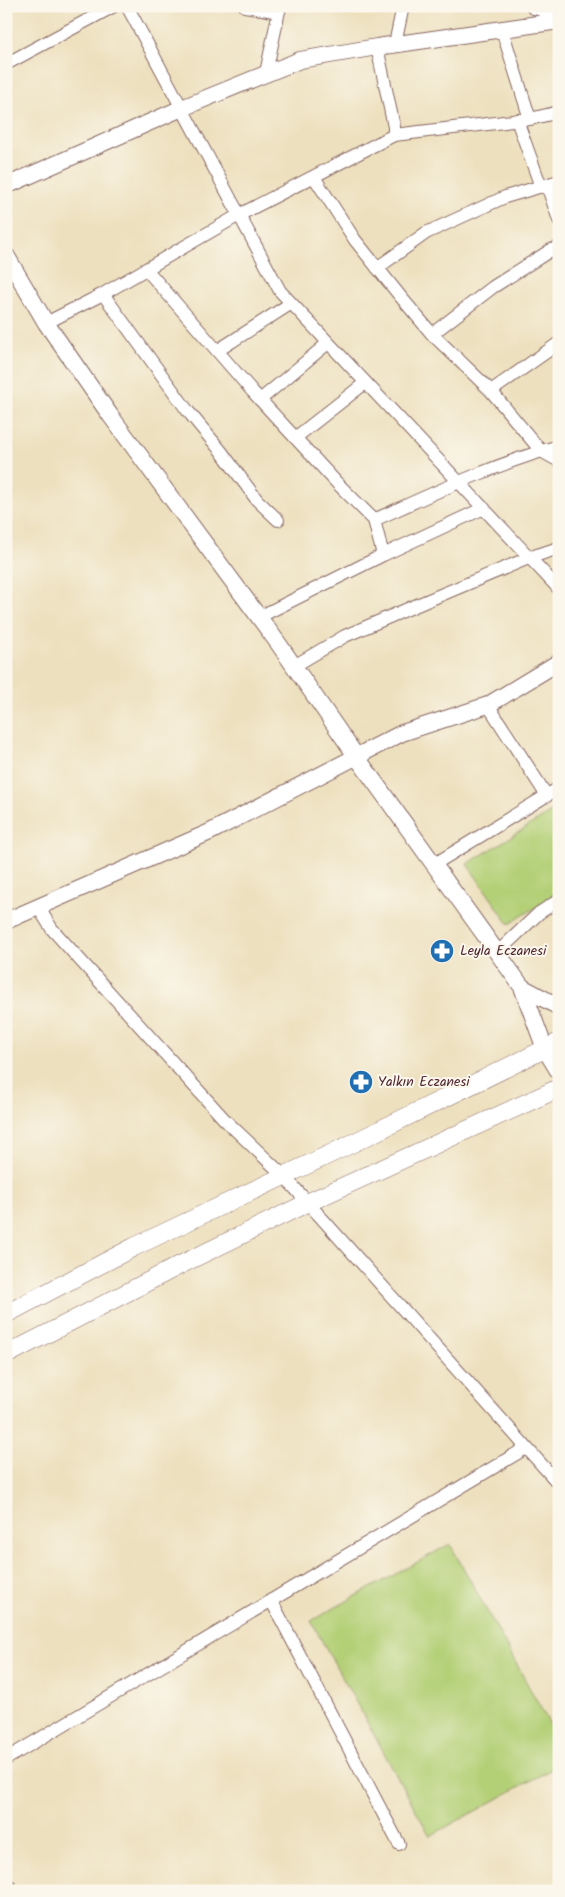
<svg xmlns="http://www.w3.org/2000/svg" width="565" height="1897" font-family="Kalam,sans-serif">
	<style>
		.green { fill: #b4d077; stroke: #7f7851 }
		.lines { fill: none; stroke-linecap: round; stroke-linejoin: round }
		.minor-casing { stroke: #83635e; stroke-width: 14 }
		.tertiary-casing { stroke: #83635e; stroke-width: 18 }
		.secondary-casing { stroke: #83635e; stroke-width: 19 }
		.primary-casing { stroke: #83635e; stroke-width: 22 }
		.minor { stroke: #fff; stroke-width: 12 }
		.tertiary { stroke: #fff; stroke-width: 16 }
		.secondary { stroke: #fff; stroke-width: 18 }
		.primary { stroke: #fff; stroke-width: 20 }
		.labels { text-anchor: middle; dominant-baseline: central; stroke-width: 4; stroke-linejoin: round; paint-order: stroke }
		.poi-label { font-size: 14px; fill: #4a1f2b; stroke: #fbf7ec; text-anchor: start }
	</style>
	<rect width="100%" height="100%" fill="#fbf7ec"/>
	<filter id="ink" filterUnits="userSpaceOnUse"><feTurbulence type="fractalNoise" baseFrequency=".02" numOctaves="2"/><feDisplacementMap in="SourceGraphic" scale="10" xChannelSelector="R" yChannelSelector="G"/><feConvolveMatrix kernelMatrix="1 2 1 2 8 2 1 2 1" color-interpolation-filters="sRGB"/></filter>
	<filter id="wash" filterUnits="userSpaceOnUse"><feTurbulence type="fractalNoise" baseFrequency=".0096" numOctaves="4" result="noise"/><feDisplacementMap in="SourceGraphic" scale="20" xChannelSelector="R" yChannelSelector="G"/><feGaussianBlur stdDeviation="1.12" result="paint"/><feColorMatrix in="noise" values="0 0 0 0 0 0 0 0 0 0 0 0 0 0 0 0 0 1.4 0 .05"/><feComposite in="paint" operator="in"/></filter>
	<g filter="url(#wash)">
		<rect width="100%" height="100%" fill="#ede0be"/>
		<!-- green -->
		<path class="green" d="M 556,809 L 559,813 L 559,893 L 509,924 L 467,864 Z
			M 450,1544 L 559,1741 L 559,1765 L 430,1836 L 311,1621 Z"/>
	</g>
	<g filter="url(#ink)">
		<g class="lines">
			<!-- minor casing -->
			<g class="minor-casing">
				<path id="minor" d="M 127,6 L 280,291 L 559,589
					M 245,6 L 279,12
					M 502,30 L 530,119
					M 395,44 L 403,6
					M 377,47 L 394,127 L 394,135
					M 6,64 L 114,6
					M 266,73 L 280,6
					M 517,120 L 541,187
					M 314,177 L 355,240 L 400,296 L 432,334 L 491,391 L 541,451 L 559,461
					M 547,185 L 559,220
					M 377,268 L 426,233 L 505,197 L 559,181
					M 146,269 L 253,392 L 337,483 L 374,520 L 383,555
					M 103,294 L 187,410 L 221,451 L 257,500 L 278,520
					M 46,323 L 103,294 L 239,215 L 394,135 L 530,119 L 559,112
					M 432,334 L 493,287 L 551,250 L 559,247
					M 217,351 L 290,304
					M 491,391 L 559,343
					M 260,400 L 328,343
					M 295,438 L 365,383
					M 374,520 C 434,493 495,464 559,446
					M 259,617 L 383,555 L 484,508
					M 294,666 L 345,636 L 424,602 L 531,557 L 559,548
					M 488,705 L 547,796
					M 433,865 L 559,788
					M 38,907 L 52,929 L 225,1120 L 284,1176 L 559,1484
					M 497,953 L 539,913 L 559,900
					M 271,1600 L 399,1844
					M 6,1759 L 526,1448"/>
			</g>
			<!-- tertiary casing -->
			<g class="tertiary-casing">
				<path id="tertiary" d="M 534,6 L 559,12
					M 6,186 L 182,108 L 300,60 L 377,47 L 559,21
					M 6,255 L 46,323 L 110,415 L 278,643 L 356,756 L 522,987
					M 6,921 L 210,832 L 402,733 L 488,705 L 559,662
					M 559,1007 L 522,987 L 545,1049 L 559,1072"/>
			</g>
			<!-- secondary casing -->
			<g class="secondary-casing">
				<path id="secondary" d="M 6,1314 L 134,1247 L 349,1145 L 559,1042
					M 6,1355 L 182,1264 L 307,1203 L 559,1088"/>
			</g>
			<!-- primary casing -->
			<g class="primary-casing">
				<path id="primary" d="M 6,1888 L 7,1891"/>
			</g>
			<!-- minor -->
			<use href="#minor" class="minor"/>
			<!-- tertiary -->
			<use href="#tertiary" class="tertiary"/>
			<!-- secondary -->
			<use href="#secondary" class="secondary"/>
			<!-- primary -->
			<use href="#primary" class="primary"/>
		</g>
	</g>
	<!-- icons -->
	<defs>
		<g id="pharmacy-disc" transform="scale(1.25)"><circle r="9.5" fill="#1f6fb2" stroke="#fbf7ec"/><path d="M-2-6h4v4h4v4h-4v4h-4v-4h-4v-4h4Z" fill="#fff"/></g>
	</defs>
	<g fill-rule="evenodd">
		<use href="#pharmacy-disc" x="442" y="951"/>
		<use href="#pharmacy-disc" x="361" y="1082"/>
	</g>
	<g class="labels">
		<!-- poi labels -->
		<g class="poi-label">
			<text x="460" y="951">Leyla Eczanesi</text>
			<text x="378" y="1082">Yalkın Eczanesi</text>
		</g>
	</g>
	<!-- margin -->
	<rect width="565" height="1897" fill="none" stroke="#fbf7ec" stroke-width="25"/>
</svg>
